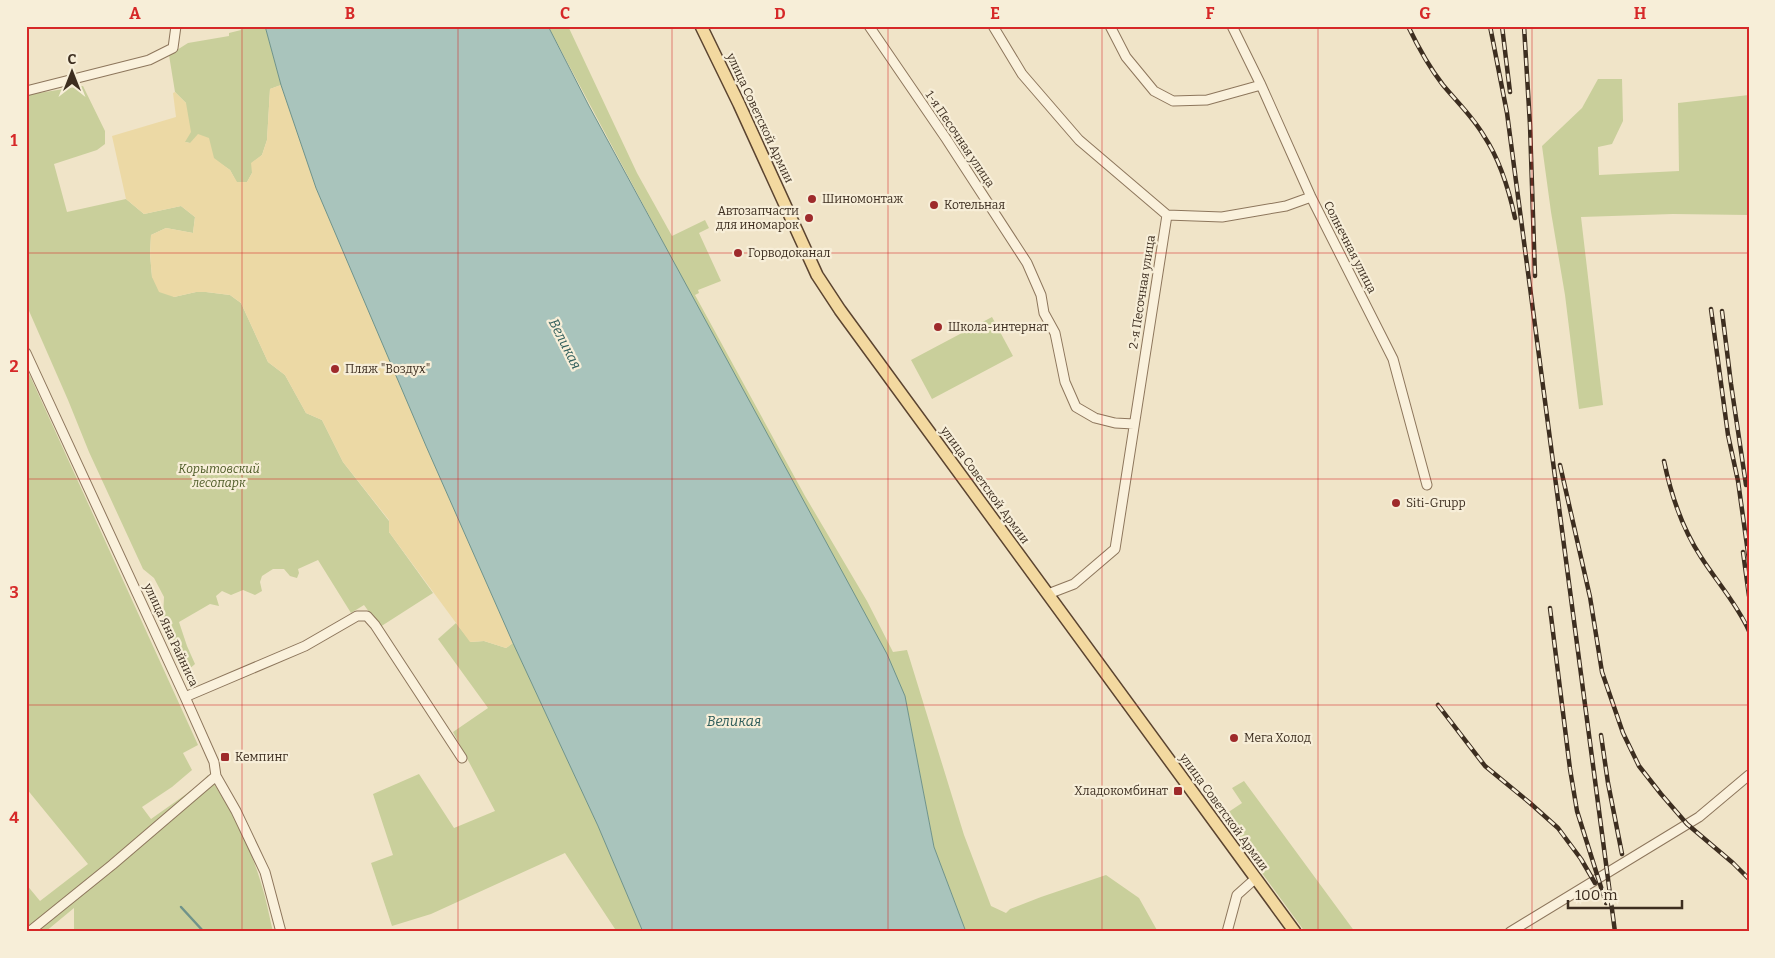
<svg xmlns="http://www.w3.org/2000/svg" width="1775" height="958" font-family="Bitter,serif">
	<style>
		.green { fill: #c9cf9b }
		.sand { fill: #ecd9a5 }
		.water { fill: #a9c4bc; stroke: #6f938a }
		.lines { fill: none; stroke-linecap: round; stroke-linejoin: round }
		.stream { stroke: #6f938a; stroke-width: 2.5 }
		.minor-casing { stroke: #8d765c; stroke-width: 11 }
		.major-casing { stroke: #5b4430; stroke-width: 14 }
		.minor { stroke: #faf1dc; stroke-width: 9 }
		.major { stroke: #f3d9a0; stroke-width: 11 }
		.rail-casing { stroke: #3d2e20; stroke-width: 4.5 }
		.rail { stroke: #f7eed8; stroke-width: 2.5; stroke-dasharray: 8; stroke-linecap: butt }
		.grid { fill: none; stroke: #d62828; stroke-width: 1; stroke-opacity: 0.55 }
		.poi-dot { fill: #9e2a2b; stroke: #f7eed8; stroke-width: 2 }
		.labels { text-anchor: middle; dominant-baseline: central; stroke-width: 4.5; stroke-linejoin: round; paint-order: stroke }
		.street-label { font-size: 12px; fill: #3d2e20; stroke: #f7eed8 }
		.poi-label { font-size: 12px; fill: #3d2e20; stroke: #f7eed8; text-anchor: start }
		.park-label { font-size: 12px; font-style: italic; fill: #4d5a26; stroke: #f7eed8 }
		.water-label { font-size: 14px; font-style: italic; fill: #2f5d5a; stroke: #f7eed8 }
		.neatline { fill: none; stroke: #d62828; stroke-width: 2 }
		.grid-label { font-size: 16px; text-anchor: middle; font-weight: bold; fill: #d62828 }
	</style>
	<rect width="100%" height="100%" fill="#f0e4c8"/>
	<!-- green -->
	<path class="green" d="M 241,26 L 265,26 L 281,85 L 270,89 L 267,140 L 262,155 L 252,163 L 252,173 L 247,182 L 237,183 L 230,170 L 190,143 L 185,142 L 186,103 L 175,92 L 169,55 L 188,43 L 229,36 L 229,33 L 241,30 Z
		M 548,26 L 568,26 L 637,173 L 672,236 L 705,220 L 709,228 L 699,233 L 721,281 L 698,290 L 699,293 L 695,295 L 805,496 L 867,601 L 893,652 L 907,650 L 964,835 L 991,906 L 1006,913 L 1010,909 L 1041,897 L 1106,875 L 1139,898 L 1158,932 L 966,932 L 934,847 L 905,696 Z
		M 1598,79 L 1622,79 L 1623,121 L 1612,144 L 1598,147 L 1599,175 L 1679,171 L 1678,103 L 1749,95 L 1749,215 L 1673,214 L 1581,217 L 1603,405 L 1579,409 L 1565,295 L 1551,212 L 1542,146 L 1582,108 Z
		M 83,86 L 105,131 L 105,144 L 97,150 L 54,164 L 67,212 L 126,199 L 144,214 L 181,206 L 195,217 L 193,233 L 166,228 L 151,235 L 150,254 L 152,277 L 174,297 L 196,292 L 206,292 L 230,295 L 241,303 L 268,362 L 285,375 L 306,413 L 322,420 L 343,462 L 389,521 L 389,532 L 433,593 L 380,627 L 364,605 L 351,613 L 318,560 L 298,569 L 299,573 L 297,578 L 290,576 L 284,569 L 273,569 L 262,576 L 260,582 L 262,591 L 255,595 L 243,590 L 231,595 L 222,591 L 216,596 L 219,606 L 210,604 L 179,622 L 187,646 L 195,664 L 187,671 L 163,618 L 164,597 L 154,578 L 143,569 L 89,452 L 68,400 L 26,304 L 26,95 Z
		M 992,317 L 1013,356 L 932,399 L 911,360 Z
		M 26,367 L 198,745 L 183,753 L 192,770 L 172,787 L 142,807 L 151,819 L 199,785 L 208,775 C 230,807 250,845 261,883 C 266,898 269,915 273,932 L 74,932 L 74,908 L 45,932 L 26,932 L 26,884 L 40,901 L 88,864 L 26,788 Z
		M 456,623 L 471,642 L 484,641 L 506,648 L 513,643 L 598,826 L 643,932 L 617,932 L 565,853 L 431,914 L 392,926 L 371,863 L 393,855 L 373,794 L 419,774 L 454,828 L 495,811 L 453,732 L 488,708 L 438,639 Z
		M 1244,781 L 1355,932 L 1305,932 L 1221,817 L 1242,803 L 1232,788 Z"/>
	<!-- sand -->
	<path class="sand" d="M 281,85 L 316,188 L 426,446 L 513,643 L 506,648 L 484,641 L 470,642 L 389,532 L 389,520 L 343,462 L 322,420 L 306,413 L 285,375 L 268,362 L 241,303 L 230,295 L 206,292 L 196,292 L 174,297 L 159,292 L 152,277 L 150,254 L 151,235 L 166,228 L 193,233 L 195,217 L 181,206 L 144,214 L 126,199 L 112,136 L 176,117 L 173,93 L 175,92 L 186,103 L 191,132 L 185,142 L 190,143 L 198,134 L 209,138 L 214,158 L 230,170 L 237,182 L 247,182 L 252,173 L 251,163 L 262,155 L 267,140 L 270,89 Z"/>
	<!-- water -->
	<path class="water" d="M 265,26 L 548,26 L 589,106 L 887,654 L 905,696 L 934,847 L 966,932 L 643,932 L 598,826 L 513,643 L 426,446 L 316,188 L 281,85 Z"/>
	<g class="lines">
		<!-- stream -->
		<path class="stream" d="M 181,907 L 204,932"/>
		<!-- minor casing -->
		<g class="minor-casing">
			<path id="minor" d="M 869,26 L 947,140 L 1027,263 L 1041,295 L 1044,313 L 1055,333 L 1065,382 L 1076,407 L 1095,418 L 1115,423 L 1134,424
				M 993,26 L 1022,74 L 1079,140 L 1167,215
				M 1110,26 L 1126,57 L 1154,91 L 1173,101 L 1207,100 L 1261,85
				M 1232,26 L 1261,85 L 1311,197 L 1393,359 L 1427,485
				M 26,91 L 149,60 L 173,48 L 176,26
				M 1167,215 L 1222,217 L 1286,206 L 1311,197
				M 26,353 L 185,697 L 214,762 L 216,776 L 236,811 L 265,872 L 281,932
				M 1048,594 L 1074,584 L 1115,549 L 1167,215
				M 185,697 L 305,646 L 357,616 L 367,616 L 375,625 L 462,758
				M 29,932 L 112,865 L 216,776
				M 1227,932 L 1237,895 L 1256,878
				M 1510,932 L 1699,817 L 1749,775"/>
		</g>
		<!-- major casing -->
		<g class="major-casing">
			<path id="major" d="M 701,26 L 739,104 L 817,275 L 840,310 L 1295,932"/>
		</g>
		<!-- minor -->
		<use href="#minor" class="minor"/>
		<!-- major -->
		<use href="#major" class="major"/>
		<!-- rail casing -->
		<g class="rail-casing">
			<path id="rail" d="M 1408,26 C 1418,47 1429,67 1443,85 C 1457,102 1473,117 1484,136 C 1500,160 1509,190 1515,218
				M 1490,26 L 1507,113 L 1615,932
				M 1502,26 L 1510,92
				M 1524,26 L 1530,125 L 1535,276
				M 1711,309 L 1728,435 L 1738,481 L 1749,560
				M 1722,311 L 1731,384 L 1746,485
				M 1664,461 C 1671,495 1682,528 1701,557 C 1717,582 1737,604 1749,631
				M 1560,465 L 1590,597 L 1602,672 L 1623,733 L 1639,766 L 1661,794 L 1687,824 L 1733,863 L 1749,879
				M 1743,552 L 1749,596
				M 1550,608 L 1570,769 L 1577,811 L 1606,903
				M 1438,705 L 1485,766 L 1530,803 L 1558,828 L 1581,859 L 1595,883
				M 1601,735 L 1608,783 L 1622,854"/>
		</g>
		<!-- rail -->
		<use href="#rail" class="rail"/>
	</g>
	<!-- grid -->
	<path class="grid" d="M 242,26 L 242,932M 458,26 L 458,932M 672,26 L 672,932M 888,26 L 888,932M 1102,26 L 1102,932M 1318,26 L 1318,932M 1532,26 L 1532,932M 26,253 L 1749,253M 26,479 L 1749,479M 26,705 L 1749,705"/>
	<!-- markers -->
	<g class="poi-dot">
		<circle cx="812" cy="199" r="5"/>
		<circle cx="934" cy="205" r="5"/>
		<circle cx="809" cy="218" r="5"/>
		<circle cx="738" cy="253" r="5"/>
		<circle cx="938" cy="327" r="5"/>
		<circle cx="335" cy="369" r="5"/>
		<circle cx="1396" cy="503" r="5"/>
		<circle cx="1234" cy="738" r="5"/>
		<rect x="220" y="752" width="10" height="10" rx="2.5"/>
		<rect x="1173" y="786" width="10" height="10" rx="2.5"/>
	</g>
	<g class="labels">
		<!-- street labels -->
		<g class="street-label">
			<text transform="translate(760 118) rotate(65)">улица Советской Армии</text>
			<text transform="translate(960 139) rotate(56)">1-я Песочная улица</text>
			<text transform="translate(1350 247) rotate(63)">Солнечная улица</text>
			<text transform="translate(1142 292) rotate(-81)">2-я Песочная улица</text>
			<text transform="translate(985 485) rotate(54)">улица Советской Армии</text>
			<text transform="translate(171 635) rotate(65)">улица Яна Райниса</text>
			<text transform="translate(1224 812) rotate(54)">улица Советской Армии</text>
		</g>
		<!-- poi labels -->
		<g class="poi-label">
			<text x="822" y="199">Шиномонтаж</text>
			<text x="944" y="205">Котельная</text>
			<text x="799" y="211" text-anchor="end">Автозапчасти<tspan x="799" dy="14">для иномарок</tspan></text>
			<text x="748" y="253">Горводоканал</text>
			<text x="948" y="327">Школа-интернат</text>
			<text x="345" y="369">Пляж "Воздух"</text>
			<text x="1406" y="503">Siti-Grupp</text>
			<text x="1244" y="738">Мега Холод</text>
			<text x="235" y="757">Кемпинг</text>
			<text x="1168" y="791" text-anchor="end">Хладокомбинат</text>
		</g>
		<!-- park labels -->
		<g class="park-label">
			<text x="219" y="469">Корытовский<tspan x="219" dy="14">лесопарк</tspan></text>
		</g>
		<!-- water labels -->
		<g class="water-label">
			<text transform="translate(565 344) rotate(63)">Великая</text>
			<text x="734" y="721">Великая</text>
		</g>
	</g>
	<!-- border -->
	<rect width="1775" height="958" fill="none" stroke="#f7eed8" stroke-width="55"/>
	<!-- north arrow -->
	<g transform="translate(72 72)" stroke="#f7eed8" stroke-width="4" paint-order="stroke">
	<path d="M0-4L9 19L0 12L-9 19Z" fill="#3d2e20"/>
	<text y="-8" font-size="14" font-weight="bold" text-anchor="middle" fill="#3d2e20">С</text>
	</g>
	<!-- scale -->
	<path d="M1568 900v8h114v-8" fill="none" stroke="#3d2e20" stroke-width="2.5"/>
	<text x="1575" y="900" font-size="15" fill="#3d2e20" stroke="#f7eed8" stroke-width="4" paint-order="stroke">100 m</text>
	<rect x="28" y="28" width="1720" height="902" class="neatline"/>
	<g class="grid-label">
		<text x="135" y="19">A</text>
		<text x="350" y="19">B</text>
		<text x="565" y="19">C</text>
		<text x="780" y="19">D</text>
		<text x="995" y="19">E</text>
		<text x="1210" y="19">F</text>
		<text x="1425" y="19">G</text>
		<text x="1640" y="19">H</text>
		<text x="14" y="146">1</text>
		<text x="14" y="372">2</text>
		<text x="14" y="598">3</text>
		<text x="14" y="823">4</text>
	</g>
</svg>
